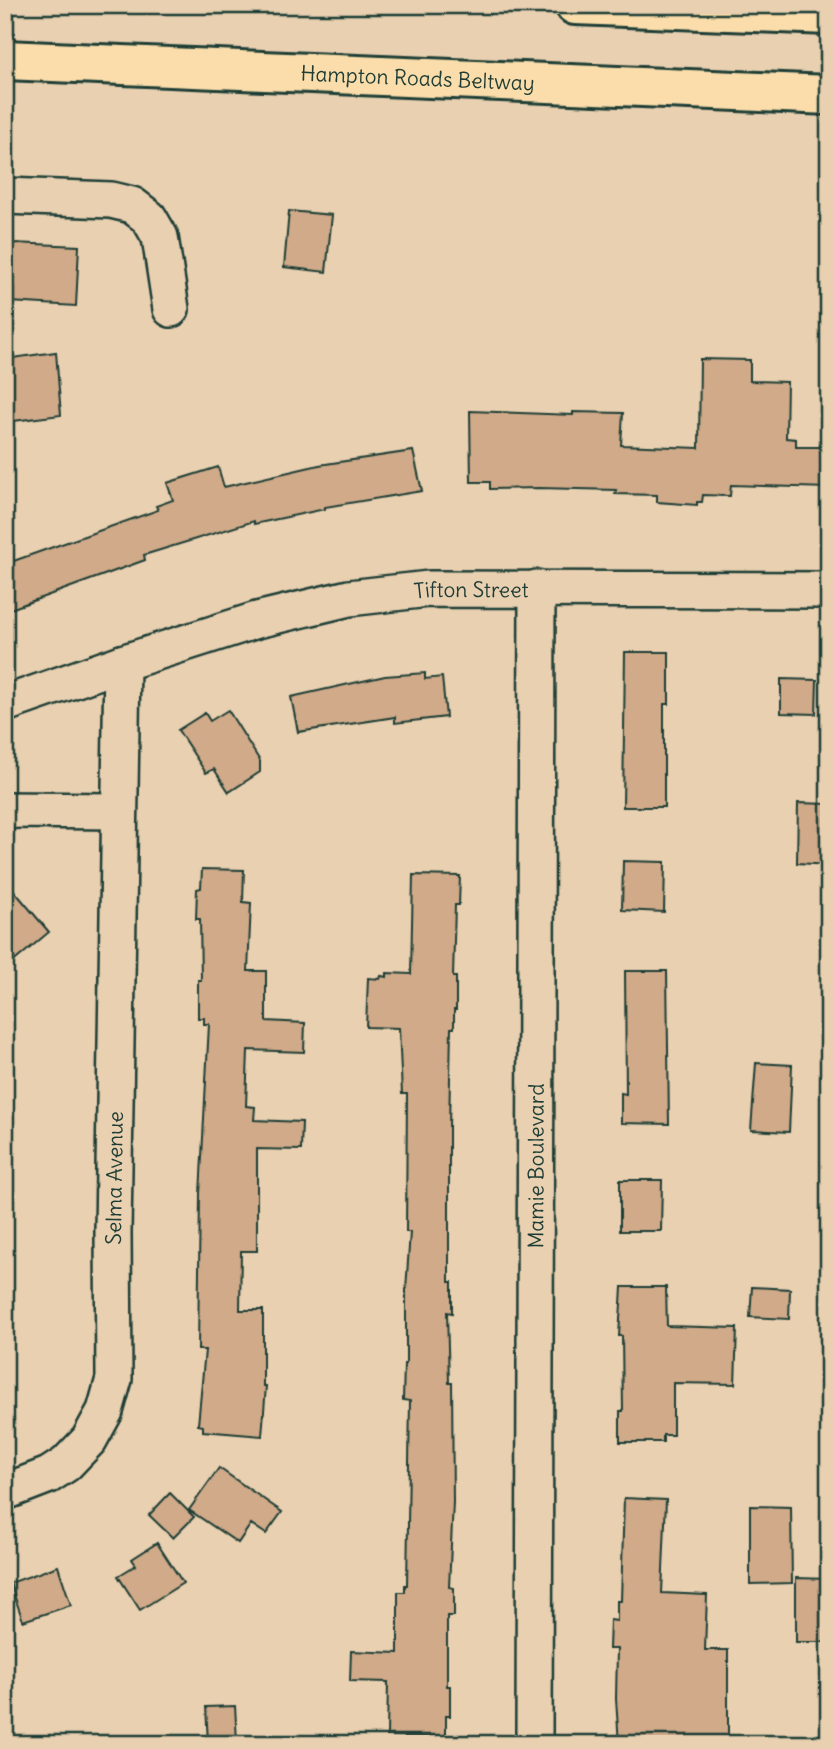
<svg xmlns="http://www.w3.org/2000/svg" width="834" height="1749" font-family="Delius,sans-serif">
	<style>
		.building { fill: #d0aa89; stroke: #1f3d34; stroke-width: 2 }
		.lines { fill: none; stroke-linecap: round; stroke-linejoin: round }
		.minor-casing { stroke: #1f3d34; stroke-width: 40 }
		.motorway-casing { stroke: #1f3d34; stroke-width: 44 }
		.minor { stroke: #e9d0b1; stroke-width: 35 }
		.motorway { stroke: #faddab; stroke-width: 38 }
		.labels { text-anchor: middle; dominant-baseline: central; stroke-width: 6; stroke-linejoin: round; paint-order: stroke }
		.street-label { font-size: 21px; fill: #1f3d34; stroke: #e9d0b1 }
	</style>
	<rect width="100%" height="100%" fill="#e9d0b1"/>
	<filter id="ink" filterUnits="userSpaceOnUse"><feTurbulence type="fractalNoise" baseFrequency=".0143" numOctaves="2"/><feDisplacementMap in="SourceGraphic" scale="14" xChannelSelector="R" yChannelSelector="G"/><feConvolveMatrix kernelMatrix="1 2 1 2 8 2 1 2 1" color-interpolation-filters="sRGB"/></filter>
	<g filter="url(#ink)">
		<!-- building -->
		<path class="building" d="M 289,211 L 332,215 L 326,272 L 284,267 Z
			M 13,243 L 79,246 L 76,306 L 10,302 Z
			M 56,352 L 61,415 L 5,422 L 5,359 Z
			M 700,359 L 750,360 L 750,381 L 787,382 L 786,438 L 796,439 L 796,447 L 829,447 L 829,488 L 731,485 L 730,496 L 703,495 L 702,502 L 697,502 L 697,505 L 657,502 L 657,495 L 615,494 L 616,490 L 539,488 L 490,489 L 490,482 L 471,482 L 470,411 L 573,415 L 573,412 L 623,413 L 621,445 L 699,448 Z
			M 413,451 L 422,491 L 325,507 L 325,509 L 254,524 L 254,521 L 144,555 L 145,560 L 5,611 L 5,564 L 158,510 L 156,506 L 173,500 L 167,483 L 218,467 L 224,487 L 319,465 Z
			M 625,652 L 669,652 L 669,704 L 664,704 L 664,807 L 623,807 Z
			M 425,673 L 425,679 L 442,677 L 446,717 L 395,723 L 395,717 L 298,732 L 291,697 L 385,676 Z
			M 781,679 L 817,680 L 816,714 L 781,713 Z
			M 228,710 L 260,761 L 260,772 L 229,792 L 214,769 L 206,773 L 178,730 L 205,713 L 210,721 Z
			M 798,803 L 829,804 L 829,865 L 797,863 Z
			M 623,861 L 665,862 L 664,912 L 622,910 Z
			M 202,869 L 244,870 L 243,902 L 251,903 L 248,971 L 266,971 L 266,1021 L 305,1023 L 304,1052 L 248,1050 L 246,1106 L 255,1107 L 254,1120 L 302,1122 L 301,1150 L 257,1149 L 257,1251 L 241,1251 L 240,1310 L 263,1310 L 263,1386 L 266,1386 L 262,1436 L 203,1431 L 203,1426 L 198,1425 L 205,1350 L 198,1350 L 200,1194 L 209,1024 L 204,1024 L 204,1018 L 198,1018 L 198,980 L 201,980 L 200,919 L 196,919 L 197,889 L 201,888 Z
			M 413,875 L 460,876 L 459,905 L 455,905 L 453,977 L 456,977 L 456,1010 L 454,1010 L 454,1028 L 451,1028 L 449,1128 L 449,1282 L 452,1282 L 452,1313 L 447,1312 L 449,1383 L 452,1383 L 453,1502 L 449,1587 L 454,1588 L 454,1616 L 447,1616 L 447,1686 L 450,1686 L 450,1716 L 446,1716 L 446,1737 L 387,1736 L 388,1682 L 350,1681 L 351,1651 L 398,1653 L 398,1592 L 405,1592 L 405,1585 L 407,1585 L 410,1401 L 403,1400 L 404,1364 L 406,1364 L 406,1290 L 410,1232 L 406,1232 L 407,1094 L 402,1094 L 399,1028 L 366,1027 L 368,978 L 380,979 L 381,976 L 387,977 L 387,973 L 411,974 Z
			M 5,880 L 49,932 L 5,969 Z
			M 625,971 L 667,971 L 669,1124 L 621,1123 L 621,1093 L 626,1094 Z
			M 756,1063 L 792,1065 L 789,1132 L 751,1130 Z
			M 620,1180 L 662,1180 L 661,1231 L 620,1231 Z
			M 622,1287 L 666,1287 L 667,1326 L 737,1328 L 735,1384 L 673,1383 L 673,1435 L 663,1435 L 663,1442 L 620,1442 L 620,1411 L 623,1411 L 622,1336 L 619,1336 Z
			M 752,1287 L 790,1289 L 789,1319 L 750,1317 Z
			M 219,1468 L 282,1512 L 266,1534 L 251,1524 L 238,1543 L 189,1510 Z
			M 170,1493 L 194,1517 L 173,1538 L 149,1515 Z
			M 624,1498 L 666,1500 L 662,1593 L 707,1595 L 705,1650 L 728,1650 L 728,1744 L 619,1744 L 616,1699 L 617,1649 L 609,1649 L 610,1620 L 617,1621 L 617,1601 L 621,1601 Z
			M 750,1506 L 791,1507 L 792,1583 L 750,1584 Z
			M 157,1543 L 183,1583 L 140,1610 L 118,1576 L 136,1565 L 132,1559 Z
			M 58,1566 L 71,1605 L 23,1621 L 10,1583 Z
			M 796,1578 L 829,1579 L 829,1642 L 796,1642 Z
			M 235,1706 L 237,1741 L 208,1742 L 206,1707 Z"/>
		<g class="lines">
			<!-- minor casing -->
			<g class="minor-casing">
				<g id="minor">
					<path d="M 5,196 L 111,200 L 132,205 L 149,218 L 160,237 L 171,309"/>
					<path id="s1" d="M 5,704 L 122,663 L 257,620 L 349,598 L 429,589 L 829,590"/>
					<path d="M 5,810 L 119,811"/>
					<path id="s2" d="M 5,1492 L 49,1475 L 66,1464 L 89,1440 L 105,1411 L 114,1379 L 113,1232 L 122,663"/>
					<path id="s3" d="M 534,1744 L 537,588"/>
				</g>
			</g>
			<!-- motorway casing -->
			<g class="motorway-casing">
				<g id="motorway">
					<path d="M 575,5 L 829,15"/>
					<path id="s4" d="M 5,60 L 829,95"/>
				</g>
			</g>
			<!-- minor -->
			<use href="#minor" class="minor"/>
			<!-- motorway -->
			<use href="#motorway" class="motorway"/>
		</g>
	</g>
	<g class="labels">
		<!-- street labels -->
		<g class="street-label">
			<text stroke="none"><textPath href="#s4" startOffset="413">Hampton Roads Beltway</textPath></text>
			<text stroke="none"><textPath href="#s1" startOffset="483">Tifton Street</textPath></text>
			<text stroke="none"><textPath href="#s3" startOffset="578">Mamie Boulevard</textPath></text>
			<text stroke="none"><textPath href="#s2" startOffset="368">Selma Avenue</textPath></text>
		</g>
	</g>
	<!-- margin -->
	<rect width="834" height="1749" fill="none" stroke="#e9d0b1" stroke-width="28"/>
	<rect x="14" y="14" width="806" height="1721" fill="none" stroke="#1f3d34" stroke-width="2.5" filter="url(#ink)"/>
</svg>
